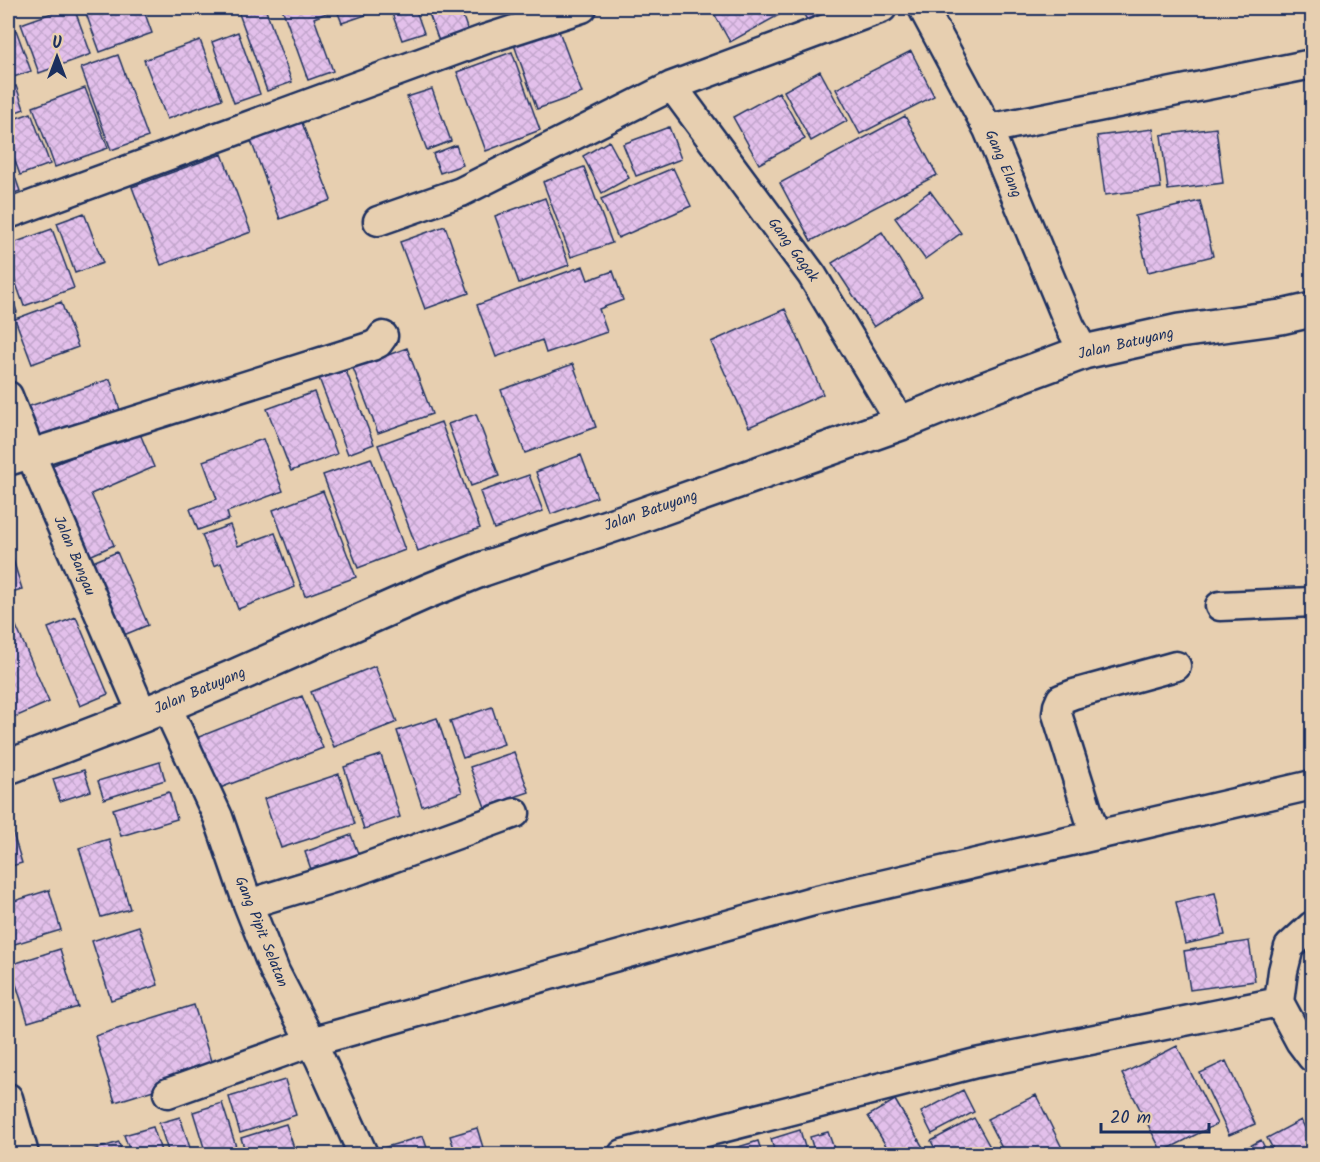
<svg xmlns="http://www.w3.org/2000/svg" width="1320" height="1162" font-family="Kalam,sans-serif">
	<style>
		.building { fill: url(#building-cross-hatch); stroke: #1b2f5e; stroke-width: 1.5 }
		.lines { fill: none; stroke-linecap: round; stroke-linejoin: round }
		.street-casing { stroke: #1b2f5e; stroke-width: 33 }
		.secondary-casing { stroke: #1b2f5e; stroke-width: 38 }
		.street { stroke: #e7cfb0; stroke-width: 28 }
		.secondary { stroke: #e7cfb0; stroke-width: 33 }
		.labels { text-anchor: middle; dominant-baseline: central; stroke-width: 5; stroke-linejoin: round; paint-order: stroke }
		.street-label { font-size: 15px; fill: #1b2f5e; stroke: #e7cfb0 }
	</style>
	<defs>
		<pattern id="building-cross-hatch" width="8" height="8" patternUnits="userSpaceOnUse" patternTransform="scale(1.5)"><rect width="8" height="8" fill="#e3c0eb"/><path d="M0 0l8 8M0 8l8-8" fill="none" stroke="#c2a5cc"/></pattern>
	</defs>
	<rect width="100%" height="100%" fill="#e7cfb0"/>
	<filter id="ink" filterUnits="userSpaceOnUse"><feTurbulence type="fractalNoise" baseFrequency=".0167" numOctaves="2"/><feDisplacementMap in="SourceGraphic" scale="12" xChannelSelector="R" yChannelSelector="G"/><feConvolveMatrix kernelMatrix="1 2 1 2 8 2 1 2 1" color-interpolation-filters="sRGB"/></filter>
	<g filter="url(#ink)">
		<!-- building -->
		<path class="building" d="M 66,8 L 74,8 L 91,54 L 39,73 L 21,24 Z
			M 84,8 L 143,8 L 152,33 L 100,52 Z
			M 237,8 L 265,8 L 292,82 L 267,91 Z
			M 282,8 L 330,8 L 332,11 L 314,18 L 333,71 L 308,80 Z
			M 336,8 L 386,8 L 342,23 Z
			M 390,8 L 415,8 L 424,33 L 402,40 Z
			M 427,8 L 460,8 L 469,34 L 440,44 Z
			M 711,8 L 775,8 L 779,15 L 730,42 Z
			M 800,8 L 841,8 L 810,25 Z
			M 556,23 L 582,93 L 537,109 L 512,39 Z
			M 16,30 L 31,71 L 8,79 L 8,33 Z
			M 238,32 L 260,94 L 234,103 L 212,42 Z
			M 200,40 L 222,99 L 167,119 L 144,60 Z
			M 911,51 L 934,96 L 860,134 L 836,89 Z
			M 512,52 L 540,130 L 486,151 L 457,72 Z
			M 118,55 L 148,137 L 111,150 L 81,68 Z
			M 820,71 L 847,121 L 811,141 L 784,91 Z
			M 16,86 L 24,109 L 8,115 L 8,89 Z
			M 85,88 L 108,148 L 55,167 L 33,107 Z
			M 432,89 L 451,141 L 427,150 L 407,97 Z
			M 779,92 L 805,139 L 759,164 L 733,117 Z
			M 31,113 L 50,164 L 20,175 L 8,141 L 8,121 Z
			M 905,116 L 937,175 L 811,241 L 780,183 Z
			M 301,120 L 331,200 L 280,219 L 250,138 Z
			M 669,127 L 681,159 L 636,176 L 623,144 Z
			M 1216,128 L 1223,183 L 1168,190 L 1161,135 Z
			M 1153,129 L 1161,188 L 1105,195 L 1097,136 Z
			M 609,141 L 629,178 L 602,193 L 583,156 Z
			M 456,145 L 463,165 L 440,173 L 433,154 Z
			M 222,154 L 251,232 L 161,265 L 132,187 Z
			M 8,157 L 20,191 L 8,195 Z
			M 584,167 L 612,243 L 571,257 L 543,182 Z
			M 673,168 L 691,206 L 618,238 L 601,199 Z
			M 930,191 L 961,233 L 925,259 L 895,218 Z
			M 545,198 L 569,265 L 519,283 L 495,216 Z
			M 1200,201 L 1213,256 L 1148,272 L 1135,216 Z
			M 84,213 L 103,263 L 75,273 L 57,223 Z
			M 445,226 L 469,293 L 425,309 L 400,242 Z
			M 52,229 L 74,288 L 24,306 L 8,261 L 8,245 Z
			M 882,232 L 922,296 L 874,327 L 832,263 Z
			M 583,266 L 588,280 L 613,271 L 623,300 L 599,309 L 607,332 L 546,353 L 542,340 L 496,357 L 477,305 Z
			M 8,286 L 17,312 L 8,315 Z
			M 61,302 L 78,347 L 32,364 L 15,319 Z
			M 785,309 L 823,394 L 749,427 L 711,342 Z
			M 407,348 L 432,414 L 378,433 L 353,368 Z
			M 343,363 L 374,444 L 348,454 L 317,373 Z
			M 573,364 L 596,427 L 525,453 L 501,390 Z
			M 110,379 L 120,410 L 38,438 L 27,407 Z
			M 314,392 L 337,454 L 291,471 L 267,409 Z
			M 476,414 L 499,476 L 471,486 L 448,424 Z
			M 441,422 L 480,528 L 418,551 L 378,445 Z
			M 138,429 L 154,467 L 91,494 L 114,545 L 83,559 L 44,469 Z
			M 263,439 L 283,491 L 227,512 L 229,519 L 198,530 L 190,509 L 217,499 L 203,461 Z
			M 581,455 L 597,497 L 551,514 L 536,472 Z
			M 371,458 L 405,550 L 358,568 L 323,475 Z
			M 529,475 L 543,511 L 494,529 L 480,492 Z
			M 323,491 L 356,577 L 305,596 L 273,510 Z
			M 230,525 L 238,546 L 275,533 L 295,587 L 238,609 L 221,563 L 214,566 L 202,535 Z
			M 8,543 L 22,589 L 8,593 Z
			M 117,552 L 148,625 L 119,637 L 88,564 Z
			M 76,617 L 108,694 L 80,706 L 48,628 Z
			M 16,626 L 49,702 L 15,717 L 8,698 L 8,630 Z
			M 375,666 L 397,722 L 334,747 L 311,692 Z
			M 302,696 L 323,748 L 215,790 L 194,739 Z
			M 492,707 L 504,744 L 463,758 L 450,721 Z
			M 437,718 L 462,792 L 422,806 L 397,731 Z
			M 514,752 L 529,792 L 485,807 L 470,767 Z
			M 381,755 L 400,817 L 364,829 L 344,767 Z
			M 160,762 L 165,780 L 104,799 L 98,781 Z
			M 84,770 L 91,791 L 60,801 L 53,779 Z
			M 339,774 L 355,824 L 281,848 L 264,799 Z
			M 169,792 L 177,819 L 121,836 L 113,809 Z
			M 12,830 L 22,863 L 8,867 L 8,832 Z
			M 351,835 L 361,861 L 314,878 L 305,852 Z
			M 109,839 L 130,909 L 101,917 L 79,848 Z
			M 49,890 L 61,930 L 8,946 L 8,903 Z
			M 1215,893 L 1225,935 L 1185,944 L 1176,902 Z
			M 139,926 L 158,985 L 111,1000 L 92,941 Z
			M 1249,941 L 1255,981 L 1190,990 L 1184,951 Z
			M 60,949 L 78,1007 L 28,1022 L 10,965 Z
			M 194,1005 L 214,1071 L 115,1102 L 95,1036 Z
			M 1177,1046 L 1217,1124 L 1162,1152 L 1122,1074 Z
			M 1226,1061 L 1255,1124 L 1229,1135 L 1200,1073 Z
			M 285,1080 L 296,1115 L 240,1133 L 229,1097 Z
			M 963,1090 L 974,1112 L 932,1134 L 921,1112 Z
			M 1036,1095 L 1065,1154 L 1005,1154 L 987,1119 Z
			M 895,1100 L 927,1154 L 891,1154 L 868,1116 Z
			M 222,1103 L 238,1153 L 233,1154 L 206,1154 L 193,1112 Z
			M 180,1117 L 192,1154 L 169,1154 L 159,1123 Z
			M 974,1118 L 994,1154 L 938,1154 L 931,1141 Z
			M 1301,1120 L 1312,1142 L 1312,1154 L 1276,1154 L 1267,1138 Z
			M 286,1124 L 296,1154 L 246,1154 L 241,1138 Z
			M 153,1127 L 162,1154 L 131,1154 L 124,1135 Z
			M 477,1128 L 485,1154 L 456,1154 L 450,1136 Z
			M 800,1130 L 807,1154 L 775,1154 L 771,1139 Z
			M 828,1132 L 836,1154 L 815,1154 L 810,1137 Z
			M 423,1136 L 429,1154 L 377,1154 L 376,1150 Z
			M 1261,1140 L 1268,1154 L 1235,1154 Z
			M 758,1141 L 762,1154 L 716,1154 Z
			M 119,1142 L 122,1154 L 91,1154 L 90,1151 Z"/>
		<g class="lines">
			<!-- street casing -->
			<g class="street-casing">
				<path id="street" d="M 923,8 L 988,129 L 1070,326 L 1084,352
					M 672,86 L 812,275 L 901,423
					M 988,129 L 1312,64
					M 8,214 L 486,39 L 582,8
					M 378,221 L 461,192 L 672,86 L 882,8
					M 8,396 L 31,455 L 143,715
					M 8,461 L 372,346 L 378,343 L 383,336
					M 1220,606 L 1312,602
					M 166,705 L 218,817 L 248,904 L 275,972 L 320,1059 L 363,1154
					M 1095,835 L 1057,714 L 1058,706 L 1061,699 L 1074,694 L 1176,666
					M 248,904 L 356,871 L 515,813
					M 1312,926 L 1289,947 L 1283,971 L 1279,1002 L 1300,1041 L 1312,1057
					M 168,1093 L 311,1042 L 813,901 L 1312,785
					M 8,1098 L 24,1154
					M 623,1154 L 698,1134 L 976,1063 L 1279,1002"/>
			</g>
			<!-- secondary casing -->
			<g class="secondary-casing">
				<path id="secondary" d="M 8,767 L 143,715 L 231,678 L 428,591 L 483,569 L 631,519 L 901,423 L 982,390 L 1084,352 L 1179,331 L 1281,317 L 1312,310"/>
			</g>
			<!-- street -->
			<use href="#street" class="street"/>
			<!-- secondary -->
			<use href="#secondary" class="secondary"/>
		</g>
	</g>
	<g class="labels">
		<!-- street labels -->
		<g class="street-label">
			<text transform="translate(1003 164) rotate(67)">Gang Elang</text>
			<text transform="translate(793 250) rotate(54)">Gang Gagak</text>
			<text transform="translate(1126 344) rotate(-13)">Jalan Batuyang</text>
			<text transform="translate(651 511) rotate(-19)">Jalan Batuyang</text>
			<text transform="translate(74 556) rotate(67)">Jalan Bangau</text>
			<text transform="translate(200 691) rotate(-23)">Jalan Batuyang</text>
			<text transform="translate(261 932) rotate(68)">Gang Pipit Selatan</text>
		</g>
	</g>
	<!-- margin -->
	<rect width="1320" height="1162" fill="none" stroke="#e7cfb0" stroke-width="30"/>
	<rect x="15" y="15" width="1290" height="1132" fill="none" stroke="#1b2f5e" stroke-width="2" filter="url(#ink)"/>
	<!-- north arrow -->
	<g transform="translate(57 57)" stroke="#e7cfb0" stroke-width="4.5" paint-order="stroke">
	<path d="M0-4.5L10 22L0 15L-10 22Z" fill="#1b2f5e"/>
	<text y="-9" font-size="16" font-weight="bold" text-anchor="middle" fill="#1b2f5e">U</text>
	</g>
	<!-- scale -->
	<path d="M1101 1123v9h108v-9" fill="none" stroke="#1b2f5e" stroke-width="3"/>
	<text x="1110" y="1123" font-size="18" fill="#1b2f5e" stroke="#e7cfb0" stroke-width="4.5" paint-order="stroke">20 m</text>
</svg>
